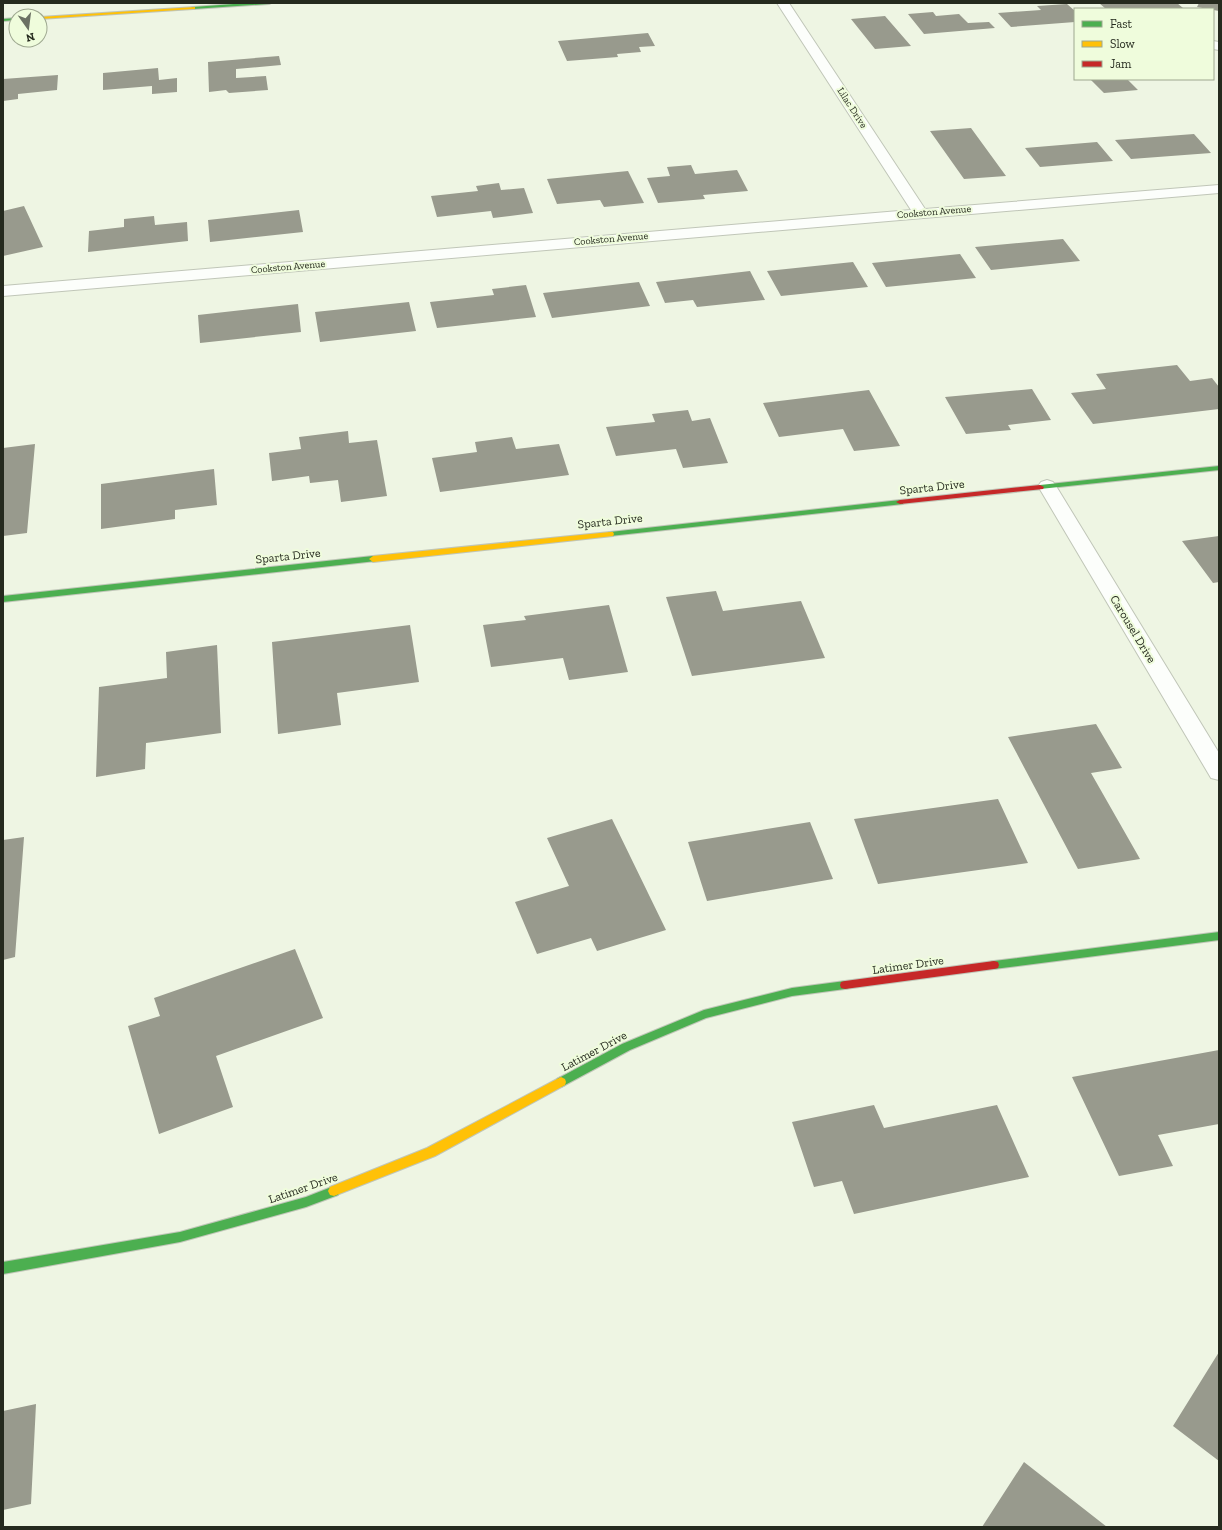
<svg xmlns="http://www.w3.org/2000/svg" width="1222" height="1530" font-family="'Zilla Slab',serif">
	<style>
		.building { fill: #989a8d }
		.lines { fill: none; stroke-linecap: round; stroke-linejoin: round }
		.street-casing { stroke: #c0c6b8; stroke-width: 2 }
		.fast-casing { stroke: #c0c6b8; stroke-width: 2 }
		.slow-casing { stroke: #c0c6b8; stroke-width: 2 }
		.jam-casing { stroke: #c0c6b8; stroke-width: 2 }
		.street { fill: #fcfefb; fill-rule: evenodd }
		.fast { fill: #4caf50; fill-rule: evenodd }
		.slow { fill: #ffc107; fill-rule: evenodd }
		.jam { fill: #c62828; fill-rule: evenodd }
		.labels { text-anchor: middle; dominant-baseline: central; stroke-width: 4; stroke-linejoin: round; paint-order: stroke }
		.far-street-label { font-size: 10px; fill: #252a1e; stroke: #effcdc }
		.street-label { font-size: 12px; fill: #252a1e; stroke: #effcdc }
	</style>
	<rect width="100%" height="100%" fill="#eef5e3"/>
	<!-- building -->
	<path class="building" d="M 1099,3 L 1177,3 L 1183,8 L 1106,9 Z
		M 1199,3 L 1219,3 L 1219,11 L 1197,7 Z
		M 1067,4 L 1075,11 L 1075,22 L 1011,27 L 998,13 L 1041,10 L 1037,6 Z
		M 933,12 L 936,16 L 959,14 L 968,23 L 989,22 L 995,28 L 924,34 L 908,14 Z
		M 885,16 L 911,46 L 875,49 L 851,19 Z
		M 648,33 L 655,46 L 639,47 L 641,52 L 617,54 L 618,57 L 567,61 L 558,41 Z
		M 279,56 L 281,65 L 236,69 L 236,78 L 266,76 L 268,90 L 229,93 L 226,90 L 209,92 L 208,62 Z
		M 158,68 L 159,80 L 177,78 L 177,92 L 152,94 L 152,86 L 103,90 L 103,73 Z
		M 58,75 L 57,90 L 18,94 L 18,99 L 3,101 L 3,79 Z
		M 1090,79 L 1127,79 L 1138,90 L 1104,93 Z
		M 971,128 L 1006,176 L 964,179 L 930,131 Z
		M 1194,134 L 1211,153 L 1131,159 L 1115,140 Z
		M 1097,142 L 1113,161 L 1040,167 L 1025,148 Z
		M 691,165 L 695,174 L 737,170 L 748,191 L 703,195 L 705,199 L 658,203 L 647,178 L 670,176 L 667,167 Z
		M 628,171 L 644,203 L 604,207 L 600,200 L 557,204 L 547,179 Z
		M 499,183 L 501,190 L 524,188 L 533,213 L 493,218 L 491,211 L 437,217 L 431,196 L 478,191 L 476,186 Z
		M 24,206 L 43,247 L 3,256 L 3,211 Z
		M 299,210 L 303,232 L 210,242 L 208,220 Z
		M 154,216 L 155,225 L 187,222 L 188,241 L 88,252 L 89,231 L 124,227 L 124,219 Z
		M 1063,239 L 1080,261 L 991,270 L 975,247 Z
		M 960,254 L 976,278 L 886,287 L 872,263 Z
		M 853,262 L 868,287 L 781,296 L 767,271 Z
		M 750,271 L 765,300 L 697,307 L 693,300 L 665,303 L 656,282 Z
		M 639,282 L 650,306 L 552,318 L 543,293 Z
		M 526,285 L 536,317 L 437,328 L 430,302 L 494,295 L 492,289 Z
		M 409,302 L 416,331 L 320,342 L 315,312 Z
		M 298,304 L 301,332 L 200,343 L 198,315 Z
		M 1177,365 L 1190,381 L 1212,378 L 1219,387 L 1219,409 L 1093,424 L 1071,393 L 1106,389 L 1096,374 Z
		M 1032,389 L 1051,420 L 1008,425 L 1011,430 L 966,434 L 945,397 Z
		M 869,390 L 900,446 L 854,451 L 843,429 L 779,437 L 763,403 Z
		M 688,410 L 692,421 L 710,418 L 728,463 L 683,468 L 676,449 L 616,456 L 606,427 L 655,422 L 652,414 Z
		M 348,431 L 349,443 L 377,440 L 387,496 L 341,502 L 338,480 L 310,483 L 309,476 L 272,481 L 269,453 L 301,449 L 299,437 Z
		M 512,437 L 516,449 L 559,444 L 569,475 L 440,492 L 432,458 L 477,452 L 475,442 Z
		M 35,444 L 27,533 L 3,536 L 3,448 Z
		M 214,469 L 217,505 L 175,510 L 175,519 L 101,529 L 101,484 Z
		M 1219,536 L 1219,582 L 1213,583 L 1182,541 Z
		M 716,591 L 723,611 L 801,601 L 825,658 L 692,676 L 666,597 Z
		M 609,605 L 628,672 L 569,680 L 563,658 L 491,667 L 483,625 L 526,620 L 524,616 Z
		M 410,625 L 419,682 L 337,693 L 341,725 L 278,734 L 272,642 Z
		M 217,645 L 221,733 L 146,743 L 145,769 L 96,777 L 99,687 L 167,678 L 166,652 Z
		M 1096,724 L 1122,768 L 1091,773 L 1140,859 L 1078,869 L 1008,737 Z
		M 998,799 L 1028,863 L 878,884 L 854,819 Z
		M 612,819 L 666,930 L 597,951 L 591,938 L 537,954 L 515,902 L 569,886 L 547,838 Z
		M 810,822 L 833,879 L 707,901 L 688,842 Z
		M 24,837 L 15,957 L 3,960 L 3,840 Z
		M 295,949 L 323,1018 L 216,1056 L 233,1107 L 159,1134 L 128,1026 L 160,1016 L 154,998 Z
		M 1219,1050 L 1219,1124 L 1158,1135 L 1173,1166 L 1119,1176 L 1072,1077 Z
		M 874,1105 L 884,1128 L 997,1105 L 1029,1177 L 854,1214 L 842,1181 L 814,1187 L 792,1122 Z
		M 1219,1352 L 1219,1461 L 1173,1426 Z
		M 36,1404 L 31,1504 L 3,1510 L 3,1411 Z
		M 1024,1462 L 1107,1527 L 982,1527 Z"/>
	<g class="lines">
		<!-- street casing -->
		<g class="street-casing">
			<path id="street" d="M 777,3 L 789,3 L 925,209 L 1219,185 L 1219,193 L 3,296 L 3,286 L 911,210 Z
				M 1213,41 L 1219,42 L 1219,50 L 1213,49 Z
				M 1047,480 L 1053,482 L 1056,486 L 1219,753 L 1219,780 L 1211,778 L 1038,486 L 1041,482 Z"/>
		</g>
		<!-- fast casing -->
		<g class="fast-casing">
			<path id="fast" d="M 247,3 L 271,3 L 269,4 L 193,9 L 191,8 L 193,7 Z
				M 16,18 L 16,20 L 3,21 L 3,19 Z
				M 1219,466 L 1219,470 L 1040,489 L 1036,487 L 1040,485 Z
				M 900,500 L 903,500 L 903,504 L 610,536 L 606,534 L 610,532 Z
				M 373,556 L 377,559 L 376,561 L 3,602 L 3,596 Z
				M 1219,932 L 1219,940 L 994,969 L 990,968 L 989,965 L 990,962 L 994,961 Z
				M 845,981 L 849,982 L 850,985 L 849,988 L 845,989 L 792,996 L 706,1018 L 630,1050 L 565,1085 L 561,1087 L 557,1085 L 556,1082 L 557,1079 L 622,1044 L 704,1010 L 792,988 Z
				M 334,1186 L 338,1187 L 340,1191 L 338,1195 L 306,1207 L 180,1242 L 3,1274 L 3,1262 L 180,1232 L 306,1197 Z"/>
		</g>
		<!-- slow casing -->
		<g class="slow-casing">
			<path id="slow" d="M 195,7 L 195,9 L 193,9 L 40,19 L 40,17 Z
				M 610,532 L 613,532 L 614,534 L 613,536 L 373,562 L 369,559 L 373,556 Z
				M 561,1077 L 565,1079 L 566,1082 L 565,1085 L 435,1156 L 334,1196 L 330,1195 L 328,1191 L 330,1187 L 427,1148 Z"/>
		</g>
		<!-- jam casing -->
		<g class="jam-casing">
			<path id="jam" d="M 1040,485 L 1044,487 L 1043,489 L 900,504 L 896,502 L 900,500 Z
				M 994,961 L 998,962 L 999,965 L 998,968 L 994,969 L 845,989 L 841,988 L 840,985 L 841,982 L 845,981 Z"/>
		</g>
		<!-- street -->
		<use href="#street" class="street"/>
		<!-- fast -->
		<use href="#fast" class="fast"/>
		<!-- slow -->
		<use href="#slow" class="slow"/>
		<!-- jam -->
		<use href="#jam" class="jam"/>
	</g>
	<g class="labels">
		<!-- far-street labels -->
		<g class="far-street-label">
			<text transform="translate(852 108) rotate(57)">Lilac Drive</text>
			<text transform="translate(934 212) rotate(-5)">Cookston Avenue</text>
			<text transform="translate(611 239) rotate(-5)">Cookston Avenue</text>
			<text transform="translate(288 267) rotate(-5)">Cookston Avenue</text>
		</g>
		<!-- street labels -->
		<g class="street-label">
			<text transform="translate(932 487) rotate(-6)">Sparta Drive</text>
			<text transform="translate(610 521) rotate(-6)">Sparta Drive</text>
			<text transform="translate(288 556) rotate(-6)">Sparta Drive</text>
			<text transform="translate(1133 629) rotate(59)">Carousel Drive</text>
			<text transform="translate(908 965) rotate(-8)">Latimer Drive</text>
			<text transform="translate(594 1051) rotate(-28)">Latimer Drive</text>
			<text transform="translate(303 1188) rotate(-19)">Latimer Drive</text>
		</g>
	</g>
	<!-- border -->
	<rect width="1222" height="1530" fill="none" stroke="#252a1e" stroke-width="8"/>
	<!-- legend -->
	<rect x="1074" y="8" width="140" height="72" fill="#effcdc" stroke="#9ea890"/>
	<rect x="1082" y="21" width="20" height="6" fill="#4caf50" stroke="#9ea890"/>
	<text x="1110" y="28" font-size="12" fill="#252a1e">Fast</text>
	<rect x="1082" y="41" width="20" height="6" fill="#ffc107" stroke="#9ea890"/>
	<text x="1110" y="48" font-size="12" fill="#252a1e">Slow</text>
	<rect x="1082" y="61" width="20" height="6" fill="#c62828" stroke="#9ea890"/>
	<text x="1110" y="68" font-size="12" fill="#252a1e">Jam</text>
	<!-- north arrow -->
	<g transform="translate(28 28) rotate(166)"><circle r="19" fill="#effcdc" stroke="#9ea890"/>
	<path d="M0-3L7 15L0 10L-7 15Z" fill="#6b7163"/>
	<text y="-6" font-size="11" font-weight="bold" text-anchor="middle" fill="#252a1e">N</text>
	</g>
</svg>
